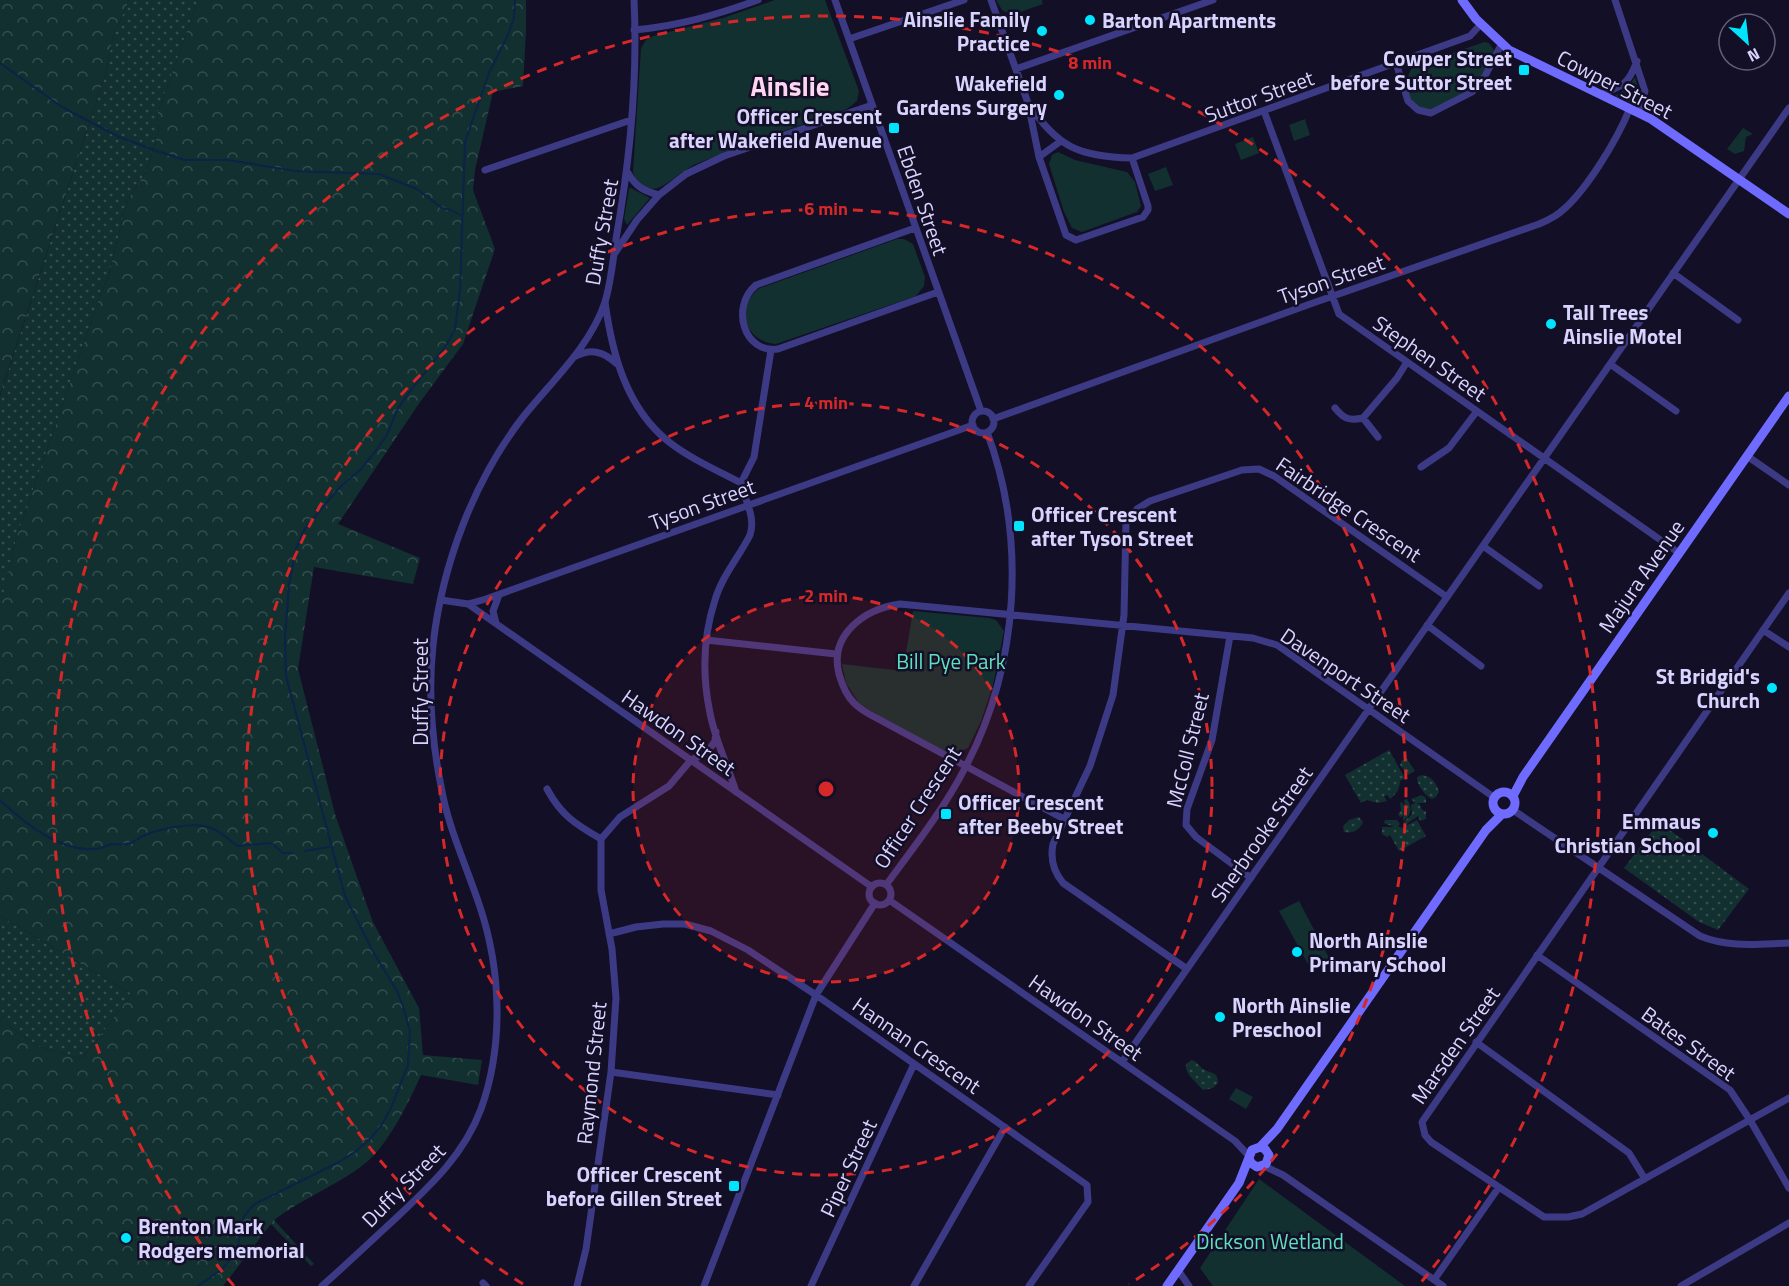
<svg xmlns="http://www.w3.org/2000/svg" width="1789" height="1286" font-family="'Titillium Web',sans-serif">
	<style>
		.grass { fill: url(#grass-dots) }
		.forest { fill: url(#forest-crowns) }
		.green { fill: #12302f }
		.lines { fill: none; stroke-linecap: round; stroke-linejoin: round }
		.stream { stroke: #0c2248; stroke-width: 2 }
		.street { stroke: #3d3a85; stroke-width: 7 }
		.secondary { stroke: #6f6bff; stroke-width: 9 }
		.ring { fill: none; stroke: #d62828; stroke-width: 3; stroke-dasharray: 10 8 }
		.poi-dot { fill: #00e5ff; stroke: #130f26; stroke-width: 2 }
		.labels { text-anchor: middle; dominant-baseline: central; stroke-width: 5; stroke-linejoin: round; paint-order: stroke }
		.poi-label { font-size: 21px; font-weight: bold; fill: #d9d4ff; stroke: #130f26; text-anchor: end }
		.street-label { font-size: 21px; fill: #d9d4ff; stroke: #130f26 }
		.park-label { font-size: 21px; fill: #5fe0c0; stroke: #130f26 }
		.district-label { font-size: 27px; font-weight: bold; fill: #ffd6f0; stroke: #130f26 }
		.centre { fill: #d62828; stroke: #130f26; stroke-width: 3 }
		.ring-label { font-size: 18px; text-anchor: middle; font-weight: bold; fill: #d62828; stroke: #130f26; stroke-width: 5; stroke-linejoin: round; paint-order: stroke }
	</style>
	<defs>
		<pattern id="grass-dots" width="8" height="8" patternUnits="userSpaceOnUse" patternTransform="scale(1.5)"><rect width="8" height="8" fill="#12302f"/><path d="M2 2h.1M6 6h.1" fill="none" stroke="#344d4e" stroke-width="1.8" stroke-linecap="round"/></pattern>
		<pattern id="forest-crowns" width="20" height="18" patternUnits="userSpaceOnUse" patternTransform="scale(1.5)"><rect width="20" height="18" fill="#12302f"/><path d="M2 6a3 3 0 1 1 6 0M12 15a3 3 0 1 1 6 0" fill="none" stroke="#344d4e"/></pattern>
	</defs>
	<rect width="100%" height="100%" fill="#130f26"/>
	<!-- grass -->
	<path class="grass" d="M 129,0 L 198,0 L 157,115 L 159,130 L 146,172 L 127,201 L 108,278 L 105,282 L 16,539 L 4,592 L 0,596 L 0,396 L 106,72 L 113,37 Z
		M 1635,77 L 1638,88 L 1634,104 L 1615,96 L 1628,87 Z
		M 1389,750 L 1405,778 L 1400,781 C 1400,788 1396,795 1390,799 L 1387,795 L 1384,796 L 1387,801 L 1378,803 L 1366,800 L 1361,803 L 1345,775 Z
		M 1407,759 L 1415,771 L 1408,775 L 1400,765 L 1402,760 Z
		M 1422,775 C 1431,776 1437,783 1439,792 L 1436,797 L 1432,799 C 1425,796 1416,784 1417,777 Z
		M 1422,795 L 1426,798 L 1426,803 L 1417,803 L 1420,805 L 1422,810 L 1426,811 L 1426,819 L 1420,821 L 1418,816 L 1405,825 L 1403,823 L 1412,814 L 1411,805 L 1415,803 L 1411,799 Z
		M 1407,799 C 1413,808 1411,816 1403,821 L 1403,816 L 1400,817 L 1398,814 L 1401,810 L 1400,803 L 1402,802 L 1405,807 L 1403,816 L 1406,810 L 1404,800 Z
		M 1359,817 L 1363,822 C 1360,830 1352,834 1344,832 L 1343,826 L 1349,820 Z
		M 1385,820 L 1397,820 L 1400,824 L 1398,826 L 1402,828 L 1417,820 L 1426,836 L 1399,851 L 1390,835 L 1387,837 L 1382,834 L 1382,827 L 1394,827 L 1384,823 Z
		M 1659,822 L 1749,889 L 1718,930 L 1699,922 L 1624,868 Z
		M 0,916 L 132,994 L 82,1059 L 40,1047 L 0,1020 Z
		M 1192,1060 C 1198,1062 1199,1067 1205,1070 C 1213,1074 1218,1072 1218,1083 L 1213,1088 L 1203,1090 C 1197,1083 1184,1073 1186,1064 Z"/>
	<!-- forest -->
	<path class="forest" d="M 0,0 L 129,0 L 113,37 L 106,72 L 0,395 Z
		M 198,0 L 526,0 L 526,31 L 523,86 L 493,92 L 475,170 L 473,190 L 495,249 L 463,344 L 418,405 L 338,524 L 420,558 L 413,584 L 314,567 L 298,669 L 335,814 L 365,900 L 373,922 L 419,1008 L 423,1055 L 482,1060 L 478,1085 L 421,1075 C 409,1102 390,1141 368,1161 C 342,1183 303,1198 274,1220 L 314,1264 L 311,1266 L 271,1224 L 223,1286 L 0,1286 L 0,1020 L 40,1047 L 82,1059 L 132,994 L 0,916 L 0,596 L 4,591 L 16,539 L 105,282 L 108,278 L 127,201 L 146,172 L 159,130 L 157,115 Z"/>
	<!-- green -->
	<path class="green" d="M 775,0 L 825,0 L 859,91 L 857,101 L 847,109 C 797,127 745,143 696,164 C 684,169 664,189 653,189 C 644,188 635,180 633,172 L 641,48 L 646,40 L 653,36 L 723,18 Z
		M 996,0 L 1042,0 L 1043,4 L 1012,15 L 1002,10 Z
		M 1484,42 L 1489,43 L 1494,50 C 1490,85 1458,98 1430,112 C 1425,111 1420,110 1416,107 C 1406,97 1404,77 1413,67 Z
		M 1305,119 L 1310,135 L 1294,141 L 1289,125 Z
		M 1743,128 L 1753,134 L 1746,137 L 1744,151 L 1735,154 L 1727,149 Z
		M 1253,137 L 1259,153 L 1241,160 L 1235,144 Z
		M 1058,152 L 1075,160 L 1127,172 L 1135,182 L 1141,206 L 1137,212 L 1082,232 L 1072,228 L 1064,212 L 1049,164 L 1052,155 Z
		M 1166,167 L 1173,185 L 1155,191 L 1148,174 Z
		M 631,188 L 650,198 L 627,225 L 624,219 L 629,189 Z
		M 897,239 L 904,239 L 913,244 L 925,277 L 924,286 L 916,296 L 776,344 C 745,342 735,309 758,289 Z
		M 913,611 L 989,618 L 996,620 L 1004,631 L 993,685 L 981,721 L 968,748 L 957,753 L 948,753 L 882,718 L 859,703 L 846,683 L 842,664 L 903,671 Z
		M 1299,901 L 1329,958 L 1310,968 L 1279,911 Z
		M 1236,1088 L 1253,1097 L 1246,1109 L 1229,1099 Z
		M 1259,1179 L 1405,1286 L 1213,1286 L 1200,1268 Z"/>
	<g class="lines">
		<!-- stream -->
		<path class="stream" d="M 0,63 L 62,107 L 119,137 L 157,151 L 185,160 L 228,160 L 295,171 L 379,174 L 417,189 L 442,208 L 451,210 L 460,215
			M 0,800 C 24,823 60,852 95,849 C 101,849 107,845 113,844 C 117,844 122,845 127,844 C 133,843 138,838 143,836 C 159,829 194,821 211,828 C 220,831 230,841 238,846 L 271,843 L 283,853 L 293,853
			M 305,851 L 329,847
			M 198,1286 C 212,1276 229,1267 236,1250 C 245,1228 234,1223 255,1204 L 339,1162 L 355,1152 L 369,1140 L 381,1126 L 391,1108 L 408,1065 L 410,1032 L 403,1006 L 397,991 L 372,950 L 345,896 L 286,676 L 285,638 L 289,585 L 296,549 L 304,530 L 338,489 L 361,469 L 375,452 L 387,435 L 397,410 L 407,395 L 446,346 L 455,329 L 460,290 L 465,142 L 489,73 L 508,35 L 514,18 L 515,0"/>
		<!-- street -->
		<path class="street" d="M 835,0 L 981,411
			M 991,0 L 1028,103 L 1039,157 L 1066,235 L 1076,240 L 1143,217 L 1148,210 L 1148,206 L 1132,158
			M 1615,0 L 1645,91 L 1640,113
			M 634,30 C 679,26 716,15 758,0
			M 849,39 L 964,0
			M 1396,63 L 1408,101 L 1418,110 L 1431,113 L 1472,92 L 1482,82 L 1502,43
			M 1016,69 L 1213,0
			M 1600,94 C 1623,87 1629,83 1637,61
			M 1028,103 C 1057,147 1079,157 1132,158 L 1470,36 L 1481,24
			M 1264,111 L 1339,314 L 1679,553
			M 1039,157 L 1061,141
			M 485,170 L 631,120
			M 628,173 C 636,187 644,191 659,195
			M 915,228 L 756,285 C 730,307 744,354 778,349 L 938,292
			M 615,253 L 637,220 L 659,195 L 686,174 L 724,156 L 872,105
			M 1673,273 L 1738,320
			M 605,302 C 612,353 626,408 669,442 C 691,459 716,470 741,483 C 745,501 756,517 750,535 C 739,557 722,576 715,600 C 703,637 702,675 710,713 C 715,740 728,766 736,792
			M 574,357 C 591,348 603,351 617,364
			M 1610,364 L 1676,411
			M 1335,408 C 1344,419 1349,421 1363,418 L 1397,378 L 1407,362
			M972 422a11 11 0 1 1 22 0a11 11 0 1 1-22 0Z
			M 1363,418 L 1378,437
			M 993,419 L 1313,303 L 1539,224 C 1544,222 1550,219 1555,216 C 1583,198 1618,138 1630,108
			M 1747,456 L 1789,485
			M 1421,467 L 1449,448 L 1477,411
			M 741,483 L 754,457 L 771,350
			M 1483,546 L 1539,586
			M 1789,593 L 1422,1122 L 1425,1135 L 1431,1142 L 1544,1217 L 1568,1217 L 1582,1214 L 1789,1098
			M 441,600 L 468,604 L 486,599 L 973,425
			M 468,604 L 872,887
			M 496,623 L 493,611 L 499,595
			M 1427,625 L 1481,666
			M 1763,630 L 1789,647
			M 1230,636 L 1212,740 L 1187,809 L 1186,825 L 1196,837 L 1251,878
			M 706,640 L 836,654
			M 547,789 C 561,815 575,824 601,839
			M 1513,810 L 1700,936 C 1729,948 1758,944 1789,943
			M 1064,819 L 869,714 C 864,711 858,707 854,703 C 846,695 842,685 839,674 C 829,635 864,609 900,604 L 1253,638 L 1277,645 L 1495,798
			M869 894a11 11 0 1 1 22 0a11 11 0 1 1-22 0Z
			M 886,885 C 914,847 944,809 965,768 C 1019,666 1027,539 987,432
			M 889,900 L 1235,1141 L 1249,1156
			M 609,934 L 636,927 L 663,924 L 685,924 L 711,931 L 748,950 L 816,995 L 1087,1185 L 1088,1202 L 1029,1286
			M 1537,955 L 1730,1090 L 1750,1120 L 1789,1188
			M 1187,969 L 1063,883 C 1053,871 1050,859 1053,844 L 1090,766 L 1113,695 L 1124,615 L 1126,522 L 1137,509 L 1150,501 L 1242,470 L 1259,469 L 1274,476 L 1447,597
			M 1476,1042 L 1629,1153 L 1645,1179
			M 1122,1062 L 1789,108
			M 611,1072 L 778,1095
			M 1264,1166 L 1283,1175 L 1443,1286
			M 1178,1270 L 1189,1286
			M 1434,1280 L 1499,1187
			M 483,1283 L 486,1286
			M 322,1286 C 347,1264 371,1241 395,1219 C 430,1186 464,1155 481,1109 C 504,1045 501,970 480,907 C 467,867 448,828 441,786 C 432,741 428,691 433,645 C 442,565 474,480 523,417 C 552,381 590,347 605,302 C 611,282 613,260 616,239 C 630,160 638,80 634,0
			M 577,1286 L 586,1249 L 611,1072 L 616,998 L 612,949 L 601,890 L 601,839 L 620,817 L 669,786 L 691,760 L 707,753 L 715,741 L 716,732
			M 704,1286 L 816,995 L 875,903
			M 811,1286 L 914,1064
			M 914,1286 L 1005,1127
			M 1681,1286 L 1789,1223"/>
		<!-- secondary -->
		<path class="secondary" d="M 1462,0 L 1476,19 L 1509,50 L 1651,119 L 1789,214
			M1493 803a11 11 0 1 1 22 0a11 11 0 1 1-22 0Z
			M 1513,796 L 1523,777 L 1789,396
			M 1249,1158 L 1251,1163 L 1257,1167 L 1266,1164 L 1269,1155 L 1265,1149 L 1260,1147
			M 1167,1286 L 1239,1183 L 1252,1150 L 1260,1147 L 1277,1129 L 1486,830 L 1502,814"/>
	</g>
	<!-- distance rings -->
	<circle cx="826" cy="789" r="193" fill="#d62828" fill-opacity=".12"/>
	<g class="ring">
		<circle cx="826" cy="789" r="193"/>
		<circle cx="826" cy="789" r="386"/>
		<path d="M523 1284A580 580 0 1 1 1129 1284"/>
		<path d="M234 1286A773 773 0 1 1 1418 1286"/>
	</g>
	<!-- markers -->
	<g class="poi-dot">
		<circle cx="1090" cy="20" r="6"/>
		<circle cx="1042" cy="31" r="6"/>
		<rect x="1518" y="64" width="12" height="12" rx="3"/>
		<circle cx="1059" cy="95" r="6"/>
		<rect x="888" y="122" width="12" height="12" rx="3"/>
		<circle cx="1551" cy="324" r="6"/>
		<rect x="1013" y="520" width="12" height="12" rx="3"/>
		<circle cx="1772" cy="688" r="6"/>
		<rect x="940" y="808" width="12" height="12" rx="3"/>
		<circle cx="1713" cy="833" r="6"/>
		<circle cx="1297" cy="952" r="6"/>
		<circle cx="1220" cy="1017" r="6"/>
		<rect x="728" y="1180" width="12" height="12" rx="3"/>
		<circle cx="126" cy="1238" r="6"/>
	</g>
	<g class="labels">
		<!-- poi labels -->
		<g class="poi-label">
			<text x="1030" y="19">Ainslie Family<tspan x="1030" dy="24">Practice</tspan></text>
			<text x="1102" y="20" text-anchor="start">Barton Apartments</text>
			<text x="1512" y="58">Cowper Street<tspan x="1512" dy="24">before Suttor Street</tspan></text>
			<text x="1047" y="83">Wakefield<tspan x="1047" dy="24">Gardens Surgery</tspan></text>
			<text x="882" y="116">Officer Crescent<tspan x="882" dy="24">after Wakefield Avenue</tspan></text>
			<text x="1563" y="312" text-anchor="start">Tall Trees<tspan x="1563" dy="24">Ainslie Motel</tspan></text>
			<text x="1031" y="514" text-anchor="start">Officer Crescent<tspan x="1031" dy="24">after Tyson Street</tspan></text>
			<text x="1760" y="676">St Bridgid's<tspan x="1760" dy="24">Church</tspan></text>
			<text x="958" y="802" text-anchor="start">Officer Crescent<tspan x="958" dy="24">after Beeby Street</tspan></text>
			<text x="1701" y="821">Emmaus<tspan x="1701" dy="24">Christian School</tspan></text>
			<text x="1309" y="940" text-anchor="start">North Ainslie<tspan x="1309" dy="24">Primary School</tspan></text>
			<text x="1232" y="1005" text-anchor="start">North Ainslie<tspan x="1232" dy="24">Preschool</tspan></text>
			<text x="722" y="1174">Officer Crescent<tspan x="722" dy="24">before Gillen Street</tspan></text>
			<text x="138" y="1226" text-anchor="start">Brenton Mark<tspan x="138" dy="24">Rodgers memorial</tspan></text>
		</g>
		<!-- street labels -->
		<g class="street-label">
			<text transform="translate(1615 84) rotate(27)">Cowper Street</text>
			<text transform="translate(1259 96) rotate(-20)">Suttor Street</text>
			<text transform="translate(923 200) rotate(71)">Ebden Street</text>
			<text transform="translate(601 232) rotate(-80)">Duffy Street</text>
			<text transform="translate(1331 279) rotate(-19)">Tyson Street</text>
			<text transform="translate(1430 358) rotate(35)">Stephen Street</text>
			<text transform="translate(702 504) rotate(-20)">Tyson Street</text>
			<text transform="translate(1349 509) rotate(34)">Fairbridge Crescent</text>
			<text transform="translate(1641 576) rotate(-55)">Majura Avenue</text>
			<text transform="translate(1346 675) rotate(34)">Davenport Street</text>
			<text transform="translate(420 692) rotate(-90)">Duffy Street</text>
			<text transform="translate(679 732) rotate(35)">Hawdon Street</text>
			<text transform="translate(1187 750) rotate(-76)">McColl Street</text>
			<text transform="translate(917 807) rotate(-57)">Officer Crescent</text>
			<text transform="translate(1261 834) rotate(-55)">Sherbrooke Street</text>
			<text transform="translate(1086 1017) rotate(35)">Hawdon Street</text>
			<text transform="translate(1689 1043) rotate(36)">Bates Street</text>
			<text transform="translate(917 1045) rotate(35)">Hannan Crescent</text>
			<text transform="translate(1455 1045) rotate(-55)">Marsden Street</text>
			<text transform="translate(591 1073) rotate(-84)">Raymond Street</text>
			<text transform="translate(848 1168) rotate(-65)">Piper Street</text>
			<text transform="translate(403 1185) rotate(-45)">Duffy Street</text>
		</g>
		<!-- park labels -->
		<g class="park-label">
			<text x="951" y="661">Bill Pye Park</text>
			<text x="1270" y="1241">Dickson Wetland</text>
		</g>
		<!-- district labels -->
		<g class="district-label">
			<text x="790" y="85">Ainslie</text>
		</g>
	</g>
	<circle cx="826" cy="789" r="9" class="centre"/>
	<g class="ring-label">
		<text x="1090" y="69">8 min</text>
		<text x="826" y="215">6 min</text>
		<text x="826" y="409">4 min</text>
		<text x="826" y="602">2 min</text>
	</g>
	<!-- north arrow -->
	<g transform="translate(1747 42) rotate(153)"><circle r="28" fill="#130f26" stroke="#625e7d" stroke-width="1.5"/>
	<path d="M0-4.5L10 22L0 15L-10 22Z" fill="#00e5ff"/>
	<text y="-9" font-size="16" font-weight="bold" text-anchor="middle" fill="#d9d4ff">N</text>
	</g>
</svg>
